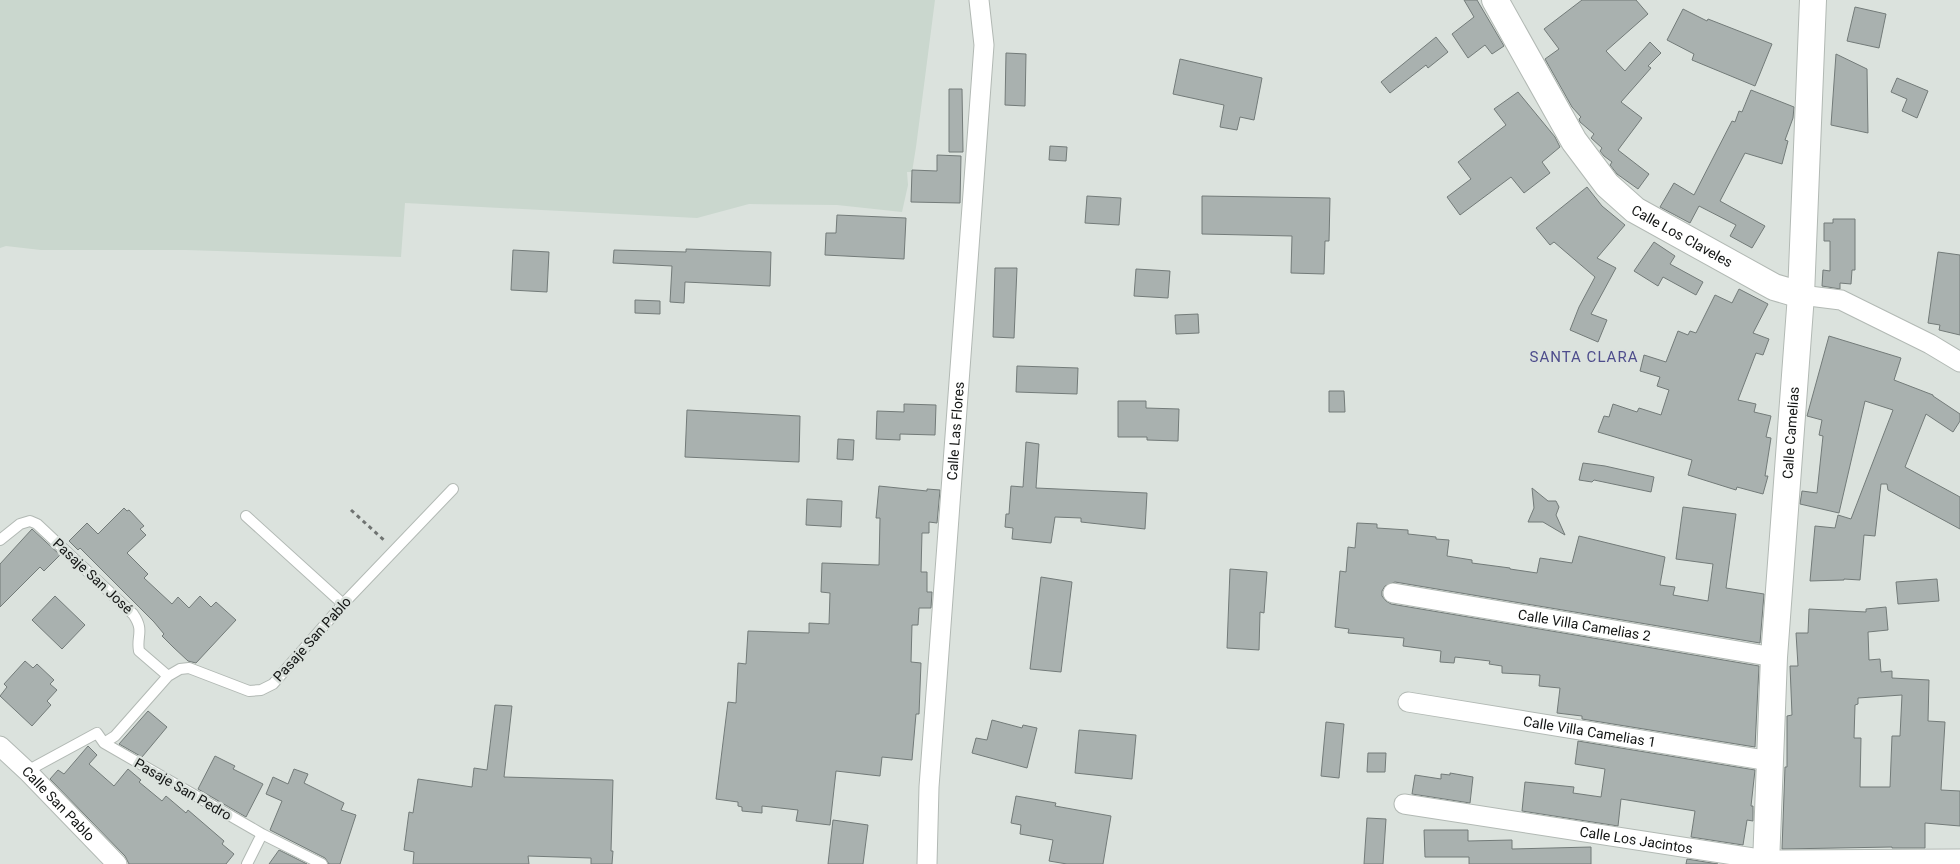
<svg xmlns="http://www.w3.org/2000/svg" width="1960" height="864" font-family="Roboto,sans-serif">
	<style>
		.built { fill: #cad7ce }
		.building { fill: #a9b1af; stroke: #737b79; fill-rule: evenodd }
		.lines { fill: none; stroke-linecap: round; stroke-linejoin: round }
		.lane-casing { stroke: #b2b9b4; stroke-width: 12 }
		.street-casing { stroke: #b2b9b4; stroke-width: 21 }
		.secondary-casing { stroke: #b2b9b4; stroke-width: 28 }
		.path { stroke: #6f7371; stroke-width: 3; stroke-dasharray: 4 4; stroke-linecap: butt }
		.lane { stroke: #fff; stroke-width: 10 }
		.street { stroke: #fff; stroke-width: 19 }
		.secondary { stroke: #fff; stroke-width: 26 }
		.labels { text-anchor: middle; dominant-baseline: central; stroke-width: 5; stroke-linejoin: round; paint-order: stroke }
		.street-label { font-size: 14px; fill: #131514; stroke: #dbe2dd }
		.neighbourhood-label { font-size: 15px; letter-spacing: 1px; fill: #4e4d8c; stroke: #dbe2dd }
	</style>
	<rect width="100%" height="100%" fill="#dbe2dd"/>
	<!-- built -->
	<path class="built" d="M 0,0 L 935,0 L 916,147 L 912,172 L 907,172 L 908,185 L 902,212 L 837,205 L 749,204 L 697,218 L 405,203 L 401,257 L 186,250 L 41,250 L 6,246 L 0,248 Z"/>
	<!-- building -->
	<path class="building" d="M 1464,0 L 1477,0 L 1504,46 L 1492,54 L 1485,45 L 1468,58 L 1452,34 L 1474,17 Z
		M 1582,0 L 1636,0 L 1648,14 L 1606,51 L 1625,71 L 1650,42 L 1661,53 L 1648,66 L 1651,68 L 1621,102 L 1642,118 L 1618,150 L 1649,174 L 1638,189 L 1617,174 L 1610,165 L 1612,162 L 1604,156 L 1600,151 L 1602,148 L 1591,138 L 1594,134 L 1580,122 L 1579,119 L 1581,117 L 1572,107 L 1545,59 L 1559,49 L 1544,29 Z
		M 1855,7 L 1886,14 L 1879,48 L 1847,41 Z
		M 1683,9 L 1707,21 L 1708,19 L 1772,44 L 1755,86 L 1692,60 L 1694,54 L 1667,40 Z
		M 1436,37 L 1448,52 L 1428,68 L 1426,65 L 1390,93 L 1381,82 Z
		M 1006,53 L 1026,54 L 1025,106 L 1005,105 Z
		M 1836,54 L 1867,69 L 1868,133 L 1831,125 Z
		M 1180,59 L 1262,78 L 1254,120 L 1240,117 L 1237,130 L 1220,127 L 1224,105 L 1173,94 Z
		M 1897,78 L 1928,91 L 1917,118 L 1902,111 L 1907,99 L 1891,92 Z
		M 949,89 L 962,89 L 963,152 L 949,152 Z
		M 1751,90 L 1794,107 L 1793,118 L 1785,140 L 1788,141 L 1782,164 L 1745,153 L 1720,201 L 1765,226 L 1752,248 L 1730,236 L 1736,225 L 1699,206 L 1690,223 L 1660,207 L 1674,183 L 1694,195 L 1732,121 L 1735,122 L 1739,111 L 1742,112 Z
		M 1518,92 L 1555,137 L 1560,147 L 1542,162 L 1550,173 L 1524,193 L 1511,177 L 1460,215 L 1447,197 L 1471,179 L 1458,162 L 1506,125 L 1494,109 Z
		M 1050,146 L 1067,147 L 1066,161 L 1049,160 Z
		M 937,155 L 961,156 L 960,203 L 911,202 L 912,170 L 937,171 Z
		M 1587,187 L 1602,206 L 1625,225 L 1597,258 L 1616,268 L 1591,314 L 1607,320 L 1598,342 L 1570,330 L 1579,307 L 1595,277 L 1554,242 L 1550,245 L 1536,228 Z
		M 1087,196 L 1121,198 L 1119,225 L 1085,223 Z
		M 1202,196 L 1330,198 L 1329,241 L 1325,241 L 1324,274 L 1291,273 L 1292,236 L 1202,234 Z
		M 837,215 L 906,218 L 904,259 L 825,255 L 826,233 L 836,233 Z
		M 1833,219 L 1855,219 L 1855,270 L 1852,270 L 1851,284 L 1840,283 L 1840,289 L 1822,286 L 1823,270 L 1830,271 L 1830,241 L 1824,241 L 1824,223 L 1833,223 Z
		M 1654,242 L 1675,256 L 1670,264 L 1703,282 L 1696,295 L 1663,277 L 1658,286 L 1634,271 Z
		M 686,249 L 771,252 L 770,286 L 685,282 L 684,303 L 670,302 L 672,266 L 613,263 L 614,250 L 686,252 Z
		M 513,250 L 549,252 L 547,292 L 511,290 Z
		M 1938,252 L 1960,255 L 1960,335 L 1939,330 L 1940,325 L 1928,323 Z
		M 995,268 L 1017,268 L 1014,338 L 993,337 Z
		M 1136,269 L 1170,271 L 1168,298 L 1134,296 Z
		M 1739,289 L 1768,304 L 1753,333 L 1769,339 L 1763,355 L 1756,353 L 1738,400 L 1756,404 L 1754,412 L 1771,416 L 1766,437 L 1771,438 L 1765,476 L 1768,476 L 1763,494 L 1737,487 L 1736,490 L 1688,475 L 1692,460 L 1598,432 L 1604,416 L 1609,417 L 1613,404 L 1637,412 L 1639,408 L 1661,415 L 1669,390 L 1657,386 L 1660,377 L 1640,371 L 1644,355 L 1666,362 L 1678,331 L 1688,335 L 1690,331 L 1696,333 L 1715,295 L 1732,303 Z
		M 635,300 L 660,301 L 660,314 L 635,313 Z
		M 1198,314 L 1199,333 L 1176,334 L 1175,315 Z
		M 1829,336 L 1901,358 L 1894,380 L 1933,395 L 1933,396 L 1960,414 L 1960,421 L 1953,432 L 1926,414 L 1905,467 L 1960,497 L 1960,529 L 1888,490 L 1887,484 L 1881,484 L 1875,536 L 1864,535 L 1860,580 L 1844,579 L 1844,580 L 1810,581 L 1815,526 L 1835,528 L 1838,515 L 1851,519 L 1893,410 L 1865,401 L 1839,513 L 1800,504 L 1802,491 L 1817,493 L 1823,436 L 1819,435 L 1822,420 L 1807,416 Z
		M 1017,366 L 1078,368 L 1077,394 L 1016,392 Z
		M 1329,391 L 1344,391 L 1345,412 L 1329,412 Z
		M 1118,401 L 1146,401 L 1146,408 L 1179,409 L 1178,441 L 1147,440 L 1147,437 L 1118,437 Z
		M 904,404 L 936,405 L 935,435 L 900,434 L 900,440 L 876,439 L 877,411 L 904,412 Z
		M 687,410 L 800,416 L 799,462 L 685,457 Z
		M 838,439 L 854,440 L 853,460 L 837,459 Z
		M 1026,442 L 1039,444 L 1036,488 L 1147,493 L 1145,529 L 1081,522 L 1081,518 L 1055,517 L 1051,543 L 1012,539 L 1013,528 L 1005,527 L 1006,514 L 1009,514 L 1011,486 L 1023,487 Z
		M 1583,463 L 1605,466 L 1654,477 L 1651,492 L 1594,480 L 1592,482 L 1579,480 Z
		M 879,486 L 927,491 L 927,489 L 940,490 L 937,523 L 929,522 L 929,533 L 922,533 L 921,572 L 927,572 L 927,592 L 932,592 L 931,608 L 919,608 L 918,625 L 912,625 L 911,662 L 921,663 L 919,714 L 916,714 L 912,760 L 882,757 L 880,776 L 836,771 L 830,825 L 796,821 L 798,810 L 762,806 L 762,813 L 742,811 L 742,807 L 738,806 L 738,802 L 716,799 L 728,702 L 736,703 L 738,663 L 746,664 L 748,631 L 809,633 L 809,623 L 829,624 L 830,593 L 821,592 L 822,563 L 879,565 L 880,518 L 876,518 Z
		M 1532,488 L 1548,501 L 1556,501 L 1559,507 L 1556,515 L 1565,535 L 1543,522 L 1528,522 L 1534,508 Z
		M 807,499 L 842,501 L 841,527 L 806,525 Z
		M 1683,507 L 1736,514 L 1726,588 L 1764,594 L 1760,643 L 1395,582 L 1385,586 L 1382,591 L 1382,596 L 1386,601 L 1391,604 L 1759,666 L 1755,747 L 1582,719 L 1582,716 L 1557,713 L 1560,688 L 1539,686 L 1540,675 L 1502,673 L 1502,666 L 1489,664 L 1490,661 L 1455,657 L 1454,663 L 1440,662 L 1441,651 L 1403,646 L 1404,638 L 1348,633 L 1349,629 L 1335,627 L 1340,571 L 1346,572 L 1348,547 L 1355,548 L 1357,523 L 1377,524 L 1377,528 L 1408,530 L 1408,534 L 1436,537 L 1436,539 L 1449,540 L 1447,556 L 1472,560 L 1472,563 L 1510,568 L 1510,569 L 1537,573 L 1540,558 L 1572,563 L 1579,536 L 1665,557 L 1660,585 L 1675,587 L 1673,595 L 1708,601 L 1713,564 L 1676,559 Z
		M 124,508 L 127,511 L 129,510 L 144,526 L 140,529 L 146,535 L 127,553 L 148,574 L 144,578 L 172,604 L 178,597 L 189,608 L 200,596 L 211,607 L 216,602 L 236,620 L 196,663 L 188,661 L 173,647 L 162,636 L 164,634 L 154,622 L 80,548 L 78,550 L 69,541 L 87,523 L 98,534 Z
		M 32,529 L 60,555 L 44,571 L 40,567 L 0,607 L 0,564 Z
		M 1230,569 L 1267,572 L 1264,613 L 1260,612 L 1259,650 L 1227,648 Z
		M 1041,577 L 1072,582 L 1061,672 L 1030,669 Z
		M 1937,579 L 1939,601 L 1898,604 L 1896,582 Z
		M 55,596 L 85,625 L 62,649 L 32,620 Z
		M 1886,607 L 1888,630 L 1868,632 L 1869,660 L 1880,659 L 1881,672 L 1892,671 L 1892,678 L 1929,680 L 1928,721 L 1945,722 L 1941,790 L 1960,791 L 1960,826 L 1925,823 L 1925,848 L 1892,848 L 1892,847 L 1782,849 L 1785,767 L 1787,767 L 1787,716 L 1792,715 L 1790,666 L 1798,666 L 1796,633 L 1808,633 L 1809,609 L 1866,612 L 1866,609 ZM 1902,695 L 1900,736 L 1892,736 L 1890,787 L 1860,787 L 1861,738 L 1854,738 L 1855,705 L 1858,704 L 1858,698 Z
		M 25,661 L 33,668 L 37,664 L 54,680 L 50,684 L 57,690 L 47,701 L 51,705 L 32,726 L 0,696 L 7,687 L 4,684 Z
		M 495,705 L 512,706 L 504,777 L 613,780 L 611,851 L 613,851 L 612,864 L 591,864 L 591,858 L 528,856 L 529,864 L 413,864 L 414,852 L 404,850 L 409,812 L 413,813 L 418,779 L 472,787 L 474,768 L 487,770 Z
		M 148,711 L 167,727 L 142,757 L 119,744 Z
		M 992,720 L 1022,728 L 1023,725 L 1037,728 L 1027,768 L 972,753 L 976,738 L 987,740 Z
		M 1326,722 L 1344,724 L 1339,778 L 1321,776 Z
		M 1079,730 L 1136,735 L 1132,779 L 1075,773 Z
		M 1578,741 L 1755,770 L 1751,806 L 1753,806 L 1753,821 L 1747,820 L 1743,845 L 1691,837 L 1695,811 L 1621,799 L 1618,826 L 1522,811 L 1525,782 L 1574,787 L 1573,793 L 1601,797 L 1605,769 L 1575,764 Z
		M 88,746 L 97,755 L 89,764 L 114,786 L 128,769 L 141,780 L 139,782 L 162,801 L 166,796 L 186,813 L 188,810 L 224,841 L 222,844 L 234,854 L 226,864 L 129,864 L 125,856 L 50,779 L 58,770 L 64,774 Z
		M 1368,753 L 1386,753 L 1385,772 L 1367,772 Z
		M 215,756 L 235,766 L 233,769 L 263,784 L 246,817 L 198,789 Z
		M 294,769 L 308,774 L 304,783 L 344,803 L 341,810 L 356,815 L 340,864 L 329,864 L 325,858 L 270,830 L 282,801 L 266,794 L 273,777 L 288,784 Z
		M 1450,773 L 1473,777 L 1470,803 L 1412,794 L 1415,775 L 1441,779 L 1441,774 L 1450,775 Z
		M 1016,796 L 1056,803 L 1055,806 L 1111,816 L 1103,864 L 1067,864 L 1049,861 L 1053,840 L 1020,834 L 1021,825 L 1011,823 Z
		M 1367,818 L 1386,819 L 1383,864 L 1364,864 Z
		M 833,820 L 868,825 L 863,864 L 828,864 Z
		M 1424,830 L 1468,830 L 1468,841 L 1512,840 L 1512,849 L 1591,847 L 1591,864 L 1469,864 L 1469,857 L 1425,857 Z
		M 279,850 L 307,864 L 269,864 Z
		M 1687,859 L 1718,864 L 1686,864 Z"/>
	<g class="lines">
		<!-- lane casing -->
		<g class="lane-casing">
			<path id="lane" d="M 246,516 L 343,604
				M 0,540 L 20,524 L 30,521 L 37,524 L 133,614 C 145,631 136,636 139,651 L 168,676
				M 104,743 L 262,834 L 322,864
				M 27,771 L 97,733 L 104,743 L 115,736 L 168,676 L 180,669 L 189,668 L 249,691 L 261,690 L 273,684 L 343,604 L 453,489
				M 247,864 L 262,834"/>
		</g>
		<!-- street casing -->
		<g class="street-casing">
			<g id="street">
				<path d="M 1801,295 L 1841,300 L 1930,344 L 1960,362"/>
				<path id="s1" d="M 1393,593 L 1774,657"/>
				<path id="s2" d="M 1408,702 L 1770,761"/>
				<path id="s3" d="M 0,746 L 27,771 L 117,864"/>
				<path id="s4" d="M 1404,804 L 1766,860 L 1960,859"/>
				<path id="s5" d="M 927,864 L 929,787 L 984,45 L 979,0"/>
			</g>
		</g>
		<!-- secondary casing -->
		<g class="secondary-casing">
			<g id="secondary">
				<path id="s6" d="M 1495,0 L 1574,141 L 1607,185 L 1635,210 L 1774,287 L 1801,295"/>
				<path id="s7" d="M 1766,864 L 1774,657 L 1801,295 L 1813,0"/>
			</g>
		</g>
		<!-- path -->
		<path class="path" d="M 351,510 L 386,542"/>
		<!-- lane -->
		<use href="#lane" class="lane"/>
		<!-- street -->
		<use href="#street" class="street"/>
		<!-- secondary -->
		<use href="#secondary" class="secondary"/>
	</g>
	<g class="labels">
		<!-- street labels -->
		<g class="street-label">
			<text stroke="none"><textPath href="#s6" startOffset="308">Calle Los Claveles</textPath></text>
			<text stroke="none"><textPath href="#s5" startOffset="434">Calle Las Flores</textPath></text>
			<text stroke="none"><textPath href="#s7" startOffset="432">Calle Camelias</textPath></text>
			<text transform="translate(93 576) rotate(43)">Pasaje San José</text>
			<text stroke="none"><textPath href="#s1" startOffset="194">Calle Villa Camelias 2</textPath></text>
			<text transform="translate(312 639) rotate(-48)">Pasaje San Pablo</text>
			<text stroke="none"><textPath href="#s2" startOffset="184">Calle Villa Camelias 1</textPath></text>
			<text transform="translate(183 789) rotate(30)">Pasaje San Pedro</text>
			<text stroke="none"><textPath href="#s3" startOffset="82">Calle San Pablo</textPath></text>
			<text stroke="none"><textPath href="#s4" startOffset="235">Calle Los Jacintos</textPath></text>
		</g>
		<!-- neighbourhood labels -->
		<g class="neighbourhood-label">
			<text x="1584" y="357">SANTA CLARA</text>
		</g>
	</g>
</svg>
